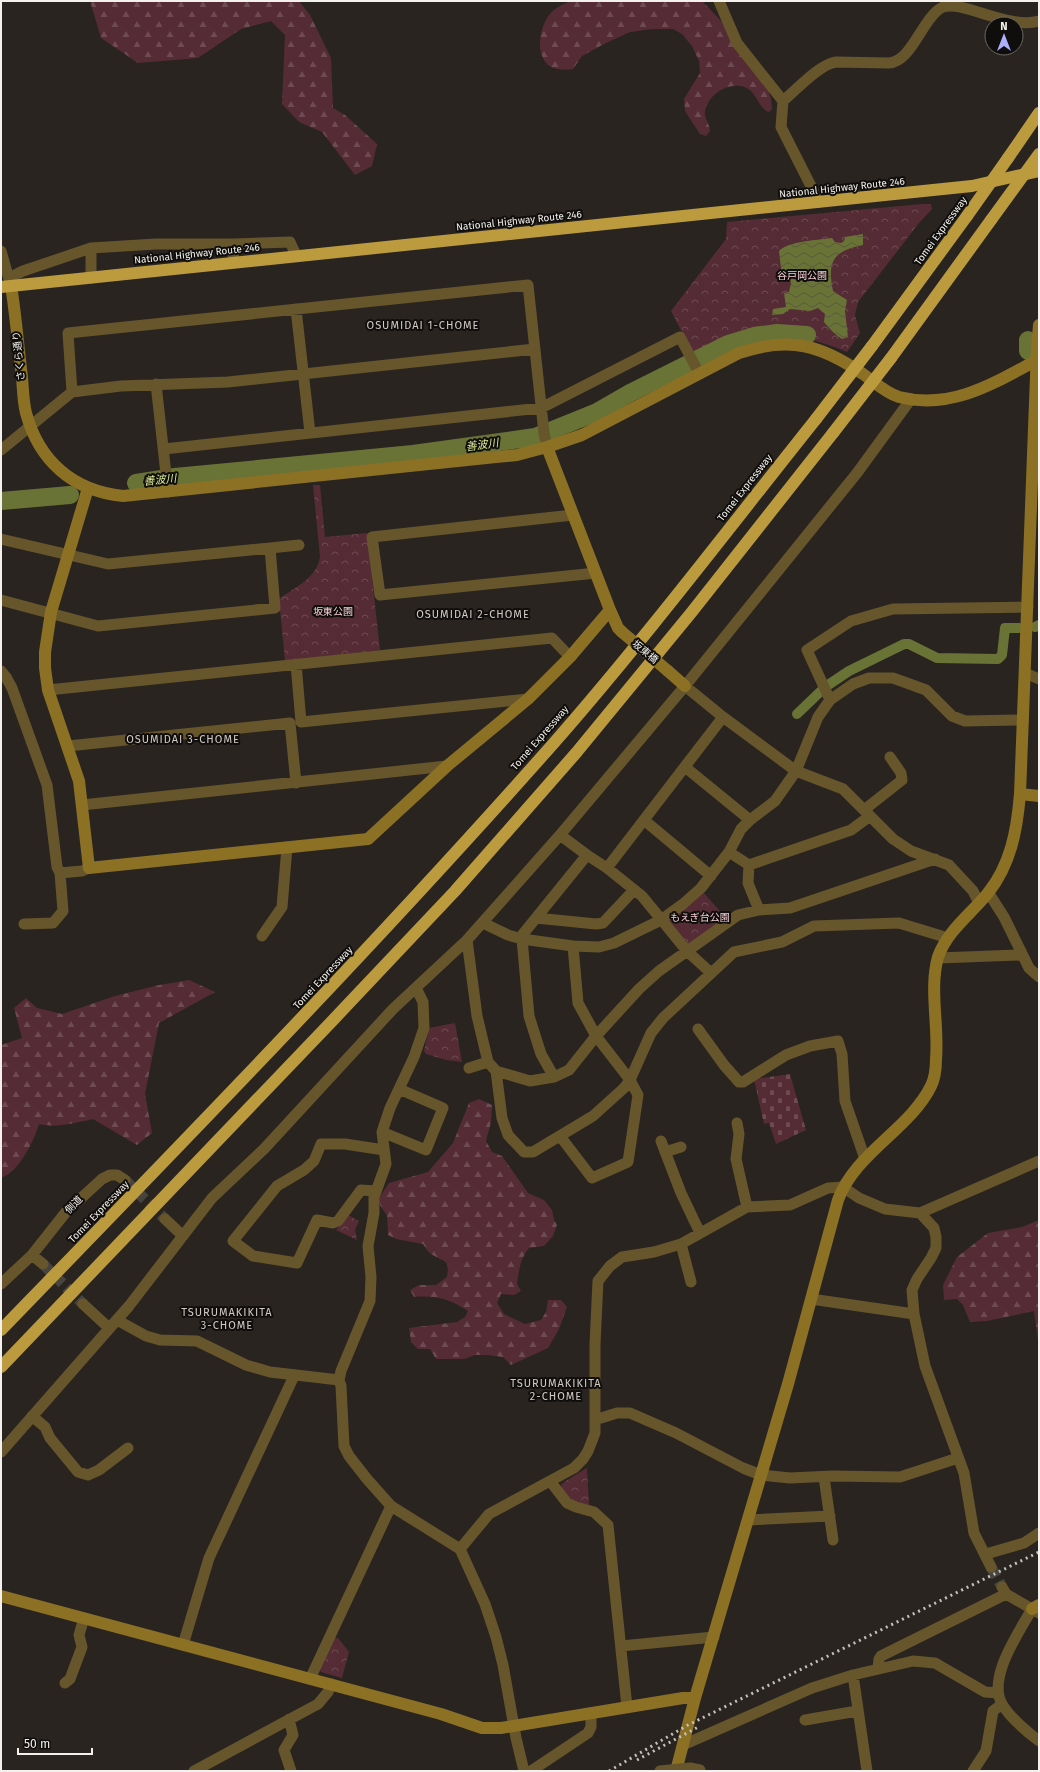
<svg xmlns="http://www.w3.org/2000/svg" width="1040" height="1772" font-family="'Fira Sans','Noto Sans JP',sans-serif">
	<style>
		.forest { fill: url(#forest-firs) }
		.cemetery { fill: url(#cemetery-stones) }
		.park { fill: url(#park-crowns) }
		.water { fill: url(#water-waves) }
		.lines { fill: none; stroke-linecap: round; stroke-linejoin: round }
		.canal { stroke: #6a7336; stroke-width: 10 }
		.river { stroke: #6a7336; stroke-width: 18 }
		.street-tunnel { stroke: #47433f; stroke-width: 11; stroke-dasharray: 11 5.5; stroke-linecap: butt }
		.street { stroke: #67562b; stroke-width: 11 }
		.secondary { stroke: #8c7125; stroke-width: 12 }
		.highway { stroke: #bc9b3f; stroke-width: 12 }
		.rail { stroke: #c4c1bd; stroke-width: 3; stroke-dasharray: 2 4; stroke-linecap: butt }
		.street-bridge { stroke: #67562b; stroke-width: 11 }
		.secondary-bridge { stroke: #8c7125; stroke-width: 12 }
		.highway-bridge { stroke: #bc9b3f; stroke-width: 12 }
		.labels { text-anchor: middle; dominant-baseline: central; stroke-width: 4; stroke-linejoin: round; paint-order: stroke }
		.street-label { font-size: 10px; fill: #f3f0ed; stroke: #100e0c }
		.park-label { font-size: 10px; fill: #f5cdd5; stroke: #100e0c }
		.neighbourhood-label { font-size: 11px; letter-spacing: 1px; fill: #d0c9c4; stroke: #100e0c }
		.water-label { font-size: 11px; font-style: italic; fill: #dfee94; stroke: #100e0c }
	</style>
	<defs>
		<pattern id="forest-firs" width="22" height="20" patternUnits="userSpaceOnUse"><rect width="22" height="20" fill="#552b36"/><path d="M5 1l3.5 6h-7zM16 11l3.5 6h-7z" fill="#6e4a53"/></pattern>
		<pattern id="cemetery-stones" width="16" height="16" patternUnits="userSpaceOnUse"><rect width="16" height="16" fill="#552b36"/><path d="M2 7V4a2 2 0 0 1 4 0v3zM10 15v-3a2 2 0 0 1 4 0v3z" fill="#6e4a53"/></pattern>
		<pattern id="park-crowns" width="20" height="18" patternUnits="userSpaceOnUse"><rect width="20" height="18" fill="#552b36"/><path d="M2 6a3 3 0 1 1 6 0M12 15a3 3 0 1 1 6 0" fill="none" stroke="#6e4a53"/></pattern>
		<pattern id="water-waves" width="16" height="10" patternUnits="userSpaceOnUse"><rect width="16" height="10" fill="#6a7336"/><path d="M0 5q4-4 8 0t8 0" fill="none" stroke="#585b3f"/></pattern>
	</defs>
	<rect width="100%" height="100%" fill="#292420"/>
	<!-- forest -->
	<path class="forest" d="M 90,1 L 299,1 L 310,15 L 331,58 L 333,108 L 345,115 L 377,144 L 372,166 L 355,175 L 322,132 L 299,122 L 282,104 L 285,35 L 271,21 L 241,29 L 198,58 L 138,63 L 101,38 Z
		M 571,1 L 702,1 L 722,22 L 730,37 L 767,85 L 771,99 L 772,109 L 769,112 C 760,109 758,98 751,91 C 736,77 705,93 705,114 C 705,119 710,125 710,131 L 706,136 L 700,134 L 685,111 L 684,99 L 700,73 L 699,61 L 692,46 L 682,34 L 673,29 L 652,29 L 630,32 L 606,43 L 582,56 L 573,69 C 567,70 557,70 551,67 C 534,57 539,27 550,14 C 555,8 563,4 571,1 Z
		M 189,980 L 215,992 L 159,1023 L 145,1094 L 152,1133 L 137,1145 L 93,1119 C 75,1123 58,1128 39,1124 C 34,1141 19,1172 1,1178 L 1,1045 L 22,1038 L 14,1008 L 26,998 L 37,1008 L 62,1014 L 115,996 L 159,985 Z
		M 479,1099 L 492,1105 L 491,1122 L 486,1141 L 492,1152 L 502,1156 L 528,1193 L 544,1200 L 552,1210 L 554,1220 L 557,1225 L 553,1236 L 544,1246 L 529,1248 C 520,1259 519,1270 517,1284 L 521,1291 L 514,1295 L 501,1294 L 497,1303 L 504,1314 L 525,1324 L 541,1320 L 546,1312 L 548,1300 L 561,1300 L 567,1307 L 559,1329 L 548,1348 L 511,1365 L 503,1357 L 487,1355 L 475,1355 L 464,1359 L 436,1359 L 430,1349 L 418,1349 L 411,1342 L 409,1328 L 457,1322 L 465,1317 L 468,1311 C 450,1299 436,1295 414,1297 L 410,1290 L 419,1285 L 436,1285 L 447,1277 C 450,1258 445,1263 431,1254 C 428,1252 425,1247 423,1244 L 396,1239 L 388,1235 L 387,1215 C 374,1199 379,1199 389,1183 L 428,1172 L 453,1143 L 469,1103 Z
		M 1039,1220 L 1039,1348 L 1034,1311 L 987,1321 L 970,1322 L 963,1305 L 957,1299 L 944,1300 L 943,1285 L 957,1257 L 988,1233 L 1022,1227 Z"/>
	<!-- cemetery -->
	<path class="cemetery" d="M 790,1074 L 806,1130 L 776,1144 L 769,1123 L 764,1124 L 754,1079 Z"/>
	<!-- park -->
	<path class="park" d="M 922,204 L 931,204 L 932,209 L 919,223 L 858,302 L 855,315 L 860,333 L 847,352 C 784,325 756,337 698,363 L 671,311 L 726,239 L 727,222 Z
		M 313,485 L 320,485 L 325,537 L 367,533 L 380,650 L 285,661 L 279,599 C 295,587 317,578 320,557 Z
		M 703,892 L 727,919 L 694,943 L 686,944 L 669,924 L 669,919 Z
		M 455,1023 L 462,1062 L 446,1060 L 426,1054 L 424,1051 L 429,1028 Z
		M 348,1215 L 359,1221 L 355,1230 L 357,1240 L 336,1230 Z
		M 587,1468 L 589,1505 C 578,1503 563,1499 561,1485 L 564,1482 Z
		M 332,1638 L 338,1638 L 349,1652 L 342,1678 L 321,1672 L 319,1668 Z"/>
	<!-- water -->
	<path class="water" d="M 863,234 L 863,245 C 833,251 827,261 833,291 L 847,300 L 845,311 L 848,337 L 842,339 C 835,335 829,328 824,322 L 825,314 L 818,308 L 810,311 L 790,309 L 783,314 L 772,315 L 773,309 L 786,307 L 784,293 L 789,292 L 791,283 L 790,279 L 782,276 L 779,251 C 788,241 819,240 832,238 L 835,242 L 841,243 L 844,241 L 845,237 Z"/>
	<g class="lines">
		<!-- canal -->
		<path class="canal" d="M 1035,627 L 1039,625
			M 828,685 L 849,671 L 904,644 L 909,644 L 937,658 L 998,659 L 1002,655 L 1005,628 L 1019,628
			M 797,714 L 821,691"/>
		<!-- river -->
		<path class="river" d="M 1028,340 L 1028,351
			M 136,483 L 175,477 L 413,454 L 535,437 L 597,412 L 630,393 L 728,344 L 754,336 L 777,333 L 807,335
			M 1,501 L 70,495"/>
		<!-- street-tunnel -->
		<path class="street-tunnel" d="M 125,1180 L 165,1219
			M 43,1264 L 83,1304
			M 991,1567 L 1002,1587"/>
		<!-- street -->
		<path class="street" d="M 719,1 L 737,43 L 783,101
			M 819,202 L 781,127 L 783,101 C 796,90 820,64 836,62 L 889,63 C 912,62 923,16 943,7 C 963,0 1009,30 1039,21
			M 1,251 L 11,286
			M 233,262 L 234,244
			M 15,275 L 23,271 L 91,248 L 156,244 L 234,244 L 290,242 L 296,255
			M 91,278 L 91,248
			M 296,309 L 310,433
			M 156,384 L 168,492
			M 72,392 L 68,333 L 528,285 L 544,433 L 547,447
			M 164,449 L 541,408 L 680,337 L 699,373
			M 1,450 L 72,392 L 121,386 L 228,382 L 535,349
			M 573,515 L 372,537 L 380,595 L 596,573
			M 1,539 L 108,564 L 270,548 L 275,608 L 98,626 L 1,600
			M 270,548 L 299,545
			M 296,664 L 301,722 L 528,699
			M 1,671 L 6,677 L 12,688 L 47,785 L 57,867 L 60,873 L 63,911 L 53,923 L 24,924
			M 1025,673 L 1039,679
			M 685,686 L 723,717 L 796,771 L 843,789 L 893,839 L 911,851 L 949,865 L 973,891 L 979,903
			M 48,690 L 552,638 L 570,657
			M 830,700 L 807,650 L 851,621 L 893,609 L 1028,607
			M 68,746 L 290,723 L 296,783
			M 685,767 L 750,820
			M 82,805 L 447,766
			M 864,810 L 902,780 L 901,773 L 890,757
			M 644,820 L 711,876
			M 560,835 L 587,855 L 607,868 L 642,896 L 687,951 L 711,973
			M 729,852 L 749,865 L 748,883 L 759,910
			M 749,865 L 851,830 L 870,816
			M 607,868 L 723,717
			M 60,873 L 82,871 L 89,868
			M 988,892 L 1004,917 L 1029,968 L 1039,977
			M 536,918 L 596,924 L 603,923 L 634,890
			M 483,923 L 508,935 L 522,939 L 573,946 L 599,947 L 614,943 L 661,920 L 683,904 L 701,888 L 729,852 L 741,829 L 750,820 L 775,801 L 796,771 L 818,717 L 830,700 L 853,684 L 869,678 L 893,678 L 926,690 L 952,716 L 965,721 L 1023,720
			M 262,936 L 282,907 L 287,847
			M 467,940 L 477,1016 L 488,1062 L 496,1071 L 530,1081 L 554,1077 L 569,1070 L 596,1036 L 639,989 L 659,971 L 738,915 L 759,910 L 790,908 L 935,859
			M 938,958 L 1021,955
			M 416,988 L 423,1002 L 424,1028 L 414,1057 L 390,1108 L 382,1132 L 386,1164 L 374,1197 L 374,1213 L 368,1246 L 371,1277 L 370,1301 L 341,1371 L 339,1380 L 341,1386 L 344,1446 L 349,1456 L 367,1479 L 391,1506 L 460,1549 L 485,1604 L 496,1637 L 503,1665 L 516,1738 L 524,1771
			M 698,1029 L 724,1065 L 739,1082 L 743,1082 L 786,1055 L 810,1046 L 838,1041 L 842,1054 L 845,1101 L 865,1159
			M 469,1068 L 488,1062
			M 496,1071 L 502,1118 L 508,1135 L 524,1152 L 533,1152 L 593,1116 L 624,1088 L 630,1080 L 651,1033 L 663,1018 L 734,952 L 782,942 L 814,926 L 899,923 L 948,938
			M 554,1077 L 541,1054 L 529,1016 L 522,939 L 523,934 L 587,855
			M 737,1123 L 739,1134 L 736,1159 L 747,1207
			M 382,1132 L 426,1150 L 443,1108 L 399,1089
			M 560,1136 L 592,1178 L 628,1162 L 638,1095 L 630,1080 L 596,1036 L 578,1003 L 573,946
			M 661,1141 L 681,1193 L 700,1233
			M 665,1152 L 681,1147
			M 375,1191 L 361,1190 L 338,1221 L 333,1223 L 317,1220 L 297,1263 L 253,1256 L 233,1241 L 277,1186 L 304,1170 L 314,1161 L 321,1144 L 345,1144 L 384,1150
			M 920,1213 L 1039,1161
			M 165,1219 L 183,1236
			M 681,1244 L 691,1282
			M 32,1255 L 43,1264
			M 1,1284 L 32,1255 L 66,1212 L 102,1179 L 110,1175 L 117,1175 L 125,1180
			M 811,1299 L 914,1314
			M 83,1304 L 109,1328
			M 117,1320 L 146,1336 L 160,1340 L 197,1341 L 246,1365 L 270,1372 L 339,1380
			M 32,1416 L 45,1427 L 50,1438 L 78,1472 L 88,1475 L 99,1470 L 128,1448
			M 595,1416 L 601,1418 L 617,1413 L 630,1413 L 676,1433 L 743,1468 L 761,1475 L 790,1478 L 832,1476 L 900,1477 L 958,1458
			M 1,1452 L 129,1306 L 212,1198 L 264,1149 L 393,1009 L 467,940 L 560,835 L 685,686 L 857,473 L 911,399
			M 824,1477 L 833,1540
			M 550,1481 L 567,1503 L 576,1507 L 594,1512 L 608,1525 L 627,1707
			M 749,1520 L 830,1516
			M 460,1549 L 489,1514 L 574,1468 L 583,1459 L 588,1451 L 595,1433 L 595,1344 L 598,1281 L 610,1266 L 622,1257 L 654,1252 L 681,1244 L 747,1207 L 790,1205 L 828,1188 L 843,1187 L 859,1198 L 885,1209 L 920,1213 L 934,1228 L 936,1237 L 936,1248 L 931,1258 L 917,1279 L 912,1290 L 914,1314 L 925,1366 L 964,1473 L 974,1533 L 991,1567
			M 986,1554 L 1024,1543 L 1039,1533
			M 1002,1587 L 1006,1594 L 1039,1613
			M 1032,1609 C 1019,1632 987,1678 1002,1704 C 1010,1718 1026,1731 1039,1741
			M 183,1645 L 209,1558 L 294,1376
			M 621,1646 L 714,1637
			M 878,1668 L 879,1659 L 881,1656 L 1006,1594
			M 853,1675 L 867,1771
			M 310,1679 L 391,1506
			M 65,1683 L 70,1679 L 82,1647 L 79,1635 L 84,1618
			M 289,1719 L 293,1735 L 284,1750 L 291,1771
			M 805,1720 L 857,1711
			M 683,1745 L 812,1688 L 853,1675 L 913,1661 L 935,1663 L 985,1692 L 998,1693
			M 194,1771 L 318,1704 L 328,1692 L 331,1684
			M 531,1771 L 588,1733 L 591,1727 L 591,1713
			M 973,1771 L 986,1751 L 993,1711 L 1002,1704"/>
		<!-- secondary -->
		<path class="secondary" d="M 11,286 C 16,316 18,346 22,377 C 23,388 23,401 26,413 C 39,461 73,491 123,496 L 496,457 L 517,455 L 547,447 L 582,435 L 739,353 C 790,336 821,345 863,374 C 874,382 886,393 899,397 C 951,410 993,384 1037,360
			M 547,447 L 610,610 L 618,628 L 622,632
			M 88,488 L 51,612 L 45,652 L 45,668 L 48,690 L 79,781 L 89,868 L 368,839 L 447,766 L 528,699 L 570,657 L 610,610
			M 668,671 L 685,686
			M 1020,794 L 1039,796
			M 1,1596 L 441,1714 L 482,1728 L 501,1728 L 683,1698 L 695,1698
			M 1032,1609 L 1039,1605
			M 676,1771 L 695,1698 L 788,1384 L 838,1200 C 855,1153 910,1129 931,1086 C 935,1078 936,1068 936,1059 C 939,1027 929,988 938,957 C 947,931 971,914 988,893 C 1011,864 1017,830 1020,794 L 1037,350 L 1039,325"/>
		<!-- highway -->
		<path class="highway" d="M 1008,158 L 1039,113
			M 1,287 L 933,190 L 972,186 L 1039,171
			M 872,346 L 967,216
			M 891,358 L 991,220
			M 1,1330 C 188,1137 375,945 553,744 C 645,639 729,528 816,419
			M 1,1367 L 335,1018 L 455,891 L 576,753 L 691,613 L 833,433"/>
		<!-- rail -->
		<path class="rail" d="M 637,1760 L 700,1726
			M 609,1771 L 688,1725 L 1039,1552"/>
		<!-- street-bridge -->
		<path class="street-bridge" d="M 660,1771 L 690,1768 L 700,1770"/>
		<!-- secondary-bridge -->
		<path class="secondary-bridge" d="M 622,632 L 668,671"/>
		<!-- highway-bridge -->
		<path class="highway-bridge" d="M 967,216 L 1008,158
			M 991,220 L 1039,154
			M 816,419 L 872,346
			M 833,433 L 891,358"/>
	</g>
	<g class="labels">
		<!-- street labels -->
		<g class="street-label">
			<text transform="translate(842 188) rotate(-6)">National Highway Route 246</text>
			<text transform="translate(519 221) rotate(-6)">National Highway Route 246</text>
			<text transform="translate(941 231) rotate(-54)">Tomei Expressway</text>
			<text transform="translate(197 254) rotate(-6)">National Highway Route 246</text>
			<text transform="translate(19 356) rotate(-96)">さくら通り</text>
			<text transform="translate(745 488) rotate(-52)">Tomei Expressway</text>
			<text transform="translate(645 652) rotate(40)">坂東橋</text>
			<text transform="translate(540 738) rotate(-49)">Tomei Expressway</text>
			<text transform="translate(323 978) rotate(-47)">Tomei Expressway</text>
			<text transform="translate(74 1205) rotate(-45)">側道</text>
			<text transform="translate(99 1212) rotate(-46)">Tomei Expressway</text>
		</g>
		<!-- park labels -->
		<g class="park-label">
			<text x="802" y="276">谷戸岡公園</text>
			<text x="333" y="612">坂東公園</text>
			<text x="700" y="918">もえぎ台公園</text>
		</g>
		<!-- neighbourhood labels -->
		<g class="neighbourhood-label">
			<text x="423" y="325">OSUMIDAI 1-CHOME</text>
			<text x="473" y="614">OSUMIDAI 2-CHOME</text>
			<text x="183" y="739">OSUMIDAI 3-CHOME</text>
			<text x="227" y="1312">TSURUMAKIKITA<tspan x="227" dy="13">3-CHOME</tspan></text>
			<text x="556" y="1383">TSURUMAKIKITA<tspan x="556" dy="13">2-CHOME</tspan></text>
		</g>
		<!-- water labels -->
		<g class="water-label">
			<text transform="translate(482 445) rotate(-8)">善波川</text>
			<text transform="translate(160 480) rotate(-6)">善波川</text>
		</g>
	</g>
	<!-- border -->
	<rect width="1040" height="1772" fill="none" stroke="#f3f0ed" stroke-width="4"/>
	<!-- north arrow -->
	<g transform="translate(1004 36)"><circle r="19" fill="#100e0c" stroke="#6b6866"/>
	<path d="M0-3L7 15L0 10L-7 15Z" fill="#acaffb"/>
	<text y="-6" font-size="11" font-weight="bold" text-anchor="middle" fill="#f3f0ed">N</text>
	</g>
	<!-- scale -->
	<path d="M18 1748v6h74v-6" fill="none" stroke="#f3f0ed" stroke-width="2"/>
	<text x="24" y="1748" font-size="12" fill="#f3f0ed" stroke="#100e0c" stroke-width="3" paint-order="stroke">50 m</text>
</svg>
